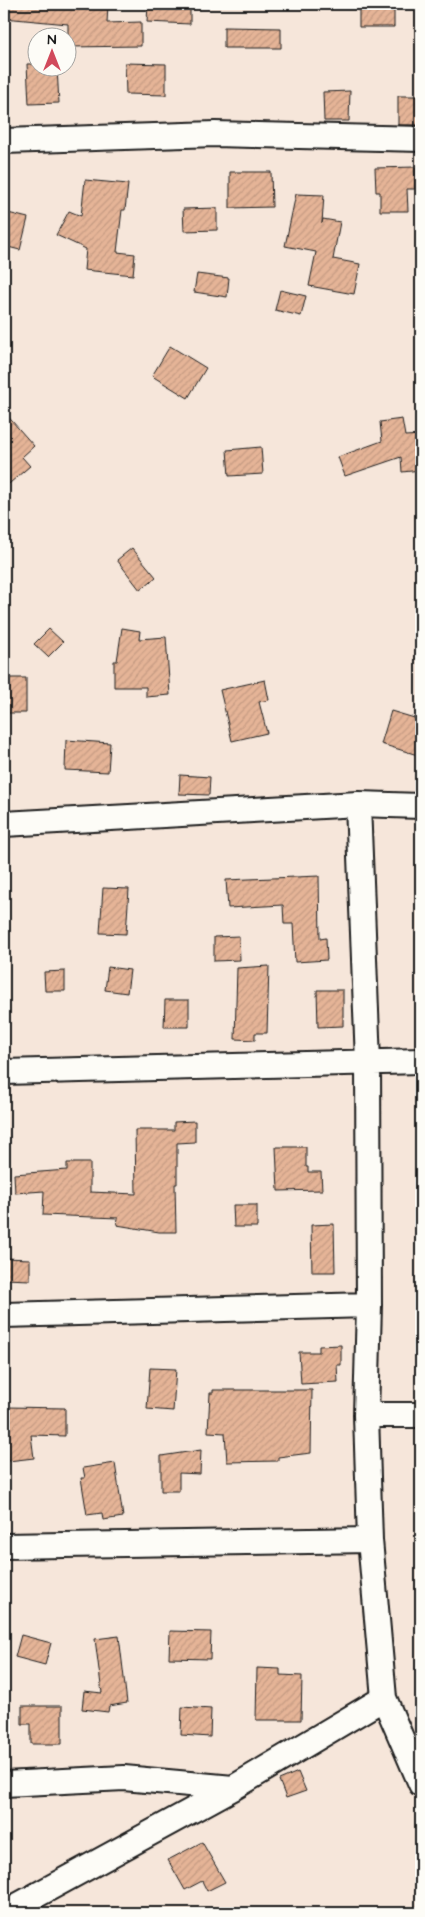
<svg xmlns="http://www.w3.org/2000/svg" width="425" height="1917" font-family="'Architects Daughter',sans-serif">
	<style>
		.building { fill: url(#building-hatch); stroke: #1c1c1c }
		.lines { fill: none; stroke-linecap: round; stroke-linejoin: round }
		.minor-casing { stroke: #1c1c1c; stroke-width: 28 }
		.minor { stroke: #fdfcf7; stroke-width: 24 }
	</style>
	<defs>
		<pattern id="building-hatch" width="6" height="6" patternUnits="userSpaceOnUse" patternTransform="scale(1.25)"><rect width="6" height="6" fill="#e5b497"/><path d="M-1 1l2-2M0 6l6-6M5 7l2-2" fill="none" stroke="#c49a82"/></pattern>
	</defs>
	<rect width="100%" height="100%" fill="#f6e6da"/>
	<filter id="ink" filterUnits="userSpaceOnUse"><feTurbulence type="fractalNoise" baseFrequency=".02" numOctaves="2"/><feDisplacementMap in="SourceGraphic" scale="10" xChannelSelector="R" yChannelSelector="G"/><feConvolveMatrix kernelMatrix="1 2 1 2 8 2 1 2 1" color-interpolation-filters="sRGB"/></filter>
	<g filter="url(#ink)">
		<!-- building -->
		<path class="building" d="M 4,4 L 108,4 L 107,23 L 141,22 L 141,46 L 68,47 L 68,24 L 4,18 Z
			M 148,4 L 190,4 L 190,24 L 147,22 Z
			M 359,4 L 394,4 L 394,27 L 359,27 Z
			M 224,27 L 281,28 L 281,48 L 224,48 Z
			M 125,63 L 166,64 L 166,95 L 126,94 Z
			M 27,64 L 38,64 L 38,68 L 57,68 L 59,103 L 29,104 Z
			M 350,91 L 349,121 L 324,121 L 323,92 Z
			M 398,96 L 421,96 L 421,125 L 398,125 Z
			M 415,167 L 415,189 L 407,189 L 408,211 L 380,211 L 380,192 L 376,192 L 375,168 Z
			M 230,172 L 271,172 L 272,207 L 230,208 Z
			M 85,180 L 128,184 L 125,210 L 122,210 L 117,252 L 135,254 L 133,275 L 84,270 L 86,249 L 56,235 L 69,211 L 81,216 Z
			M 296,194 L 324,195 L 322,223 L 323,219 L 340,222 L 333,259 L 360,264 L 354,294 L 309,286 L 316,252 L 285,246 Z
			M 217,208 L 217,230 L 184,231 L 183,209 Z
			M 8,213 L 28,218 L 20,250 L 4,246 L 4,227 Z
			M 197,274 L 229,278 L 227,297 L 194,292 Z
			M 280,290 L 306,296 L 301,316 L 275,310 Z
			M 170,346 L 206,368 L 188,398 L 152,376 Z
			M 4,412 L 34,446 L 22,457 L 30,466 L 4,488 Z
			M 402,419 L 405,436 L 421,435 L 421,470 L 402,472 L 401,457 L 345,476 L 338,457 L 382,441 L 380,422 Z
			M 261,447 L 263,474 L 229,476 L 227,450 Z
			M 132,548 L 156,577 L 140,590 L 117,560 Z
			M 122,628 L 140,631 L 139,639 L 166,637 L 170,695 L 146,697 L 146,687 L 114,687 L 114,661 L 117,661 Z
			M 49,629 L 63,642 L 48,657 L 34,644 Z
			M 4,678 L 26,678 L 26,713 L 4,713 Z
			M 265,680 L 269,700 L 259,702 L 267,733 L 232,741 L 220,690 Z
			M 391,711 L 421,720 L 421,756 L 381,744 Z
			M 66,740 L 110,743 L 108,772 L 65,770 Z
			M 180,775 L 210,777 L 209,795 L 179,794 Z
			M 319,876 L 320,939 L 326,938 L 327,960 L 295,962 L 293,924 L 284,924 L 283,905 L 228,908 L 226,880 Z
			M 103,888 L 129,889 L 126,934 L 100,933 Z
			M 239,936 L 240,960 L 214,961 L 214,937 Z
			M 269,966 L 267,1033 L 255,1033 L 255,1040 L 235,1039 L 237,968 Z
			M 108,967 L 130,970 L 127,993 L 105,990 Z
			M 65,971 L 65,991 L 45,991 L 44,972 Z
			M 317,990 L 343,990 L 343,1026 L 318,1027 Z
			M 165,1000 L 189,1000 L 189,1027 L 164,1027 Z
			M 195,1121 L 195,1142 L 177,1143 L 177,1184 L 175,1184 L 176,1232 L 159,1232 L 117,1225 L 118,1218 L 43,1215 L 44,1191 L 15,1193 L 14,1174 L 67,1170 L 67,1163 L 90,1163 L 90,1192 L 136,1194 L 135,1130 L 174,1130 L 174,1122 Z
			M 276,1147 L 306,1147 L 306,1167 L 308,1167 L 308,1172 L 321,1172 L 322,1190 L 278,1191 Z
			M 233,1205 L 257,1205 L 257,1227 L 234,1227 Z
			M 334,1224 L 335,1272 L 312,1272 L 311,1225 Z
			M 4,1258 L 30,1259 L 30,1280 L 4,1279 Z
			M 341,1345 L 341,1365 L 337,1365 L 338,1382 L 301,1384 L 299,1352 L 319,1352 L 319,1346 Z
			M 150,1368 L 176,1369 L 173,1411 L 147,1409 Z
			M 213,1390 L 312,1390 L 311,1453 L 278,1457 L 278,1461 L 227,1462 L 225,1433 L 208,1432 L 210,1393 L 213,1393 Z
			M 7,1407 L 65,1408 L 65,1436 L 31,1435 L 34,1458 L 8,1461 L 7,1447 Z
			M 201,1450 L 200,1474 L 179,1473 L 179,1491 L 161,1491 L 161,1456 Z
			M 115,1463 L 123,1517 L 103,1520 L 102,1513 L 87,1515 L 81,1478 L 85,1478 L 83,1468 Z
			M 170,1631 L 211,1632 L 210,1659 L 169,1658 Z
			M 21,1635 L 51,1643 L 45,1665 L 15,1657 Z
			M 119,1636 L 127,1703 L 109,1706 L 108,1712 L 82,1709 L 84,1691 L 102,1693 L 95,1639 Z
			M 257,1668 L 280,1669 L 280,1675 L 302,1676 L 301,1720 L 256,1720 Z
			M 22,1706 L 62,1706 L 62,1744 L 31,1744 L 31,1724 L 22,1724 Z
			M 182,1707 L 211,1709 L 210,1737 L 181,1735 Z
			M 298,1772 L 306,1791 L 286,1798 L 279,1780 Z
			M 202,1842 L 225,1882 L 207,1891 L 202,1881 L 185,1890 L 168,1860 Z"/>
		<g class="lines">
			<!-- minor casing -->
			<g class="minor-casing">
				<path id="minor" d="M 4,141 L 215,134 L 421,139
					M 358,804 L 368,1062 L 369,1305 L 366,1415 L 370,1540 L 384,1698 L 421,1784
					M 4,824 L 358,804 L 421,806
					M 4,1072 L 421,1061
					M 4,1315 L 369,1305
					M 366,1415 L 421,1415
					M 4,1546 L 370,1540
					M 4,1784 L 124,1778 L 233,1788
					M 4,1913 L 233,1788 L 384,1698"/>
			</g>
			<!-- minor -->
			<use href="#minor" class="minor"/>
		</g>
	</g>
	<!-- margin -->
	<rect width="425" height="1917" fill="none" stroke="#fdfcf7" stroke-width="20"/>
	<rect x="10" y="10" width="405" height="1897" fill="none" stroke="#1c1c1c" stroke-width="2" filter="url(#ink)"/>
	<!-- north arrow -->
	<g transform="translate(52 52)"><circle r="24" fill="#fdfcf7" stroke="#a3a29f"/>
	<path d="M0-4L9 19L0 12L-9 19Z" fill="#d1495b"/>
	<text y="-8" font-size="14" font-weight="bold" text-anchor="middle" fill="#1c1c1c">N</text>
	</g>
</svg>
